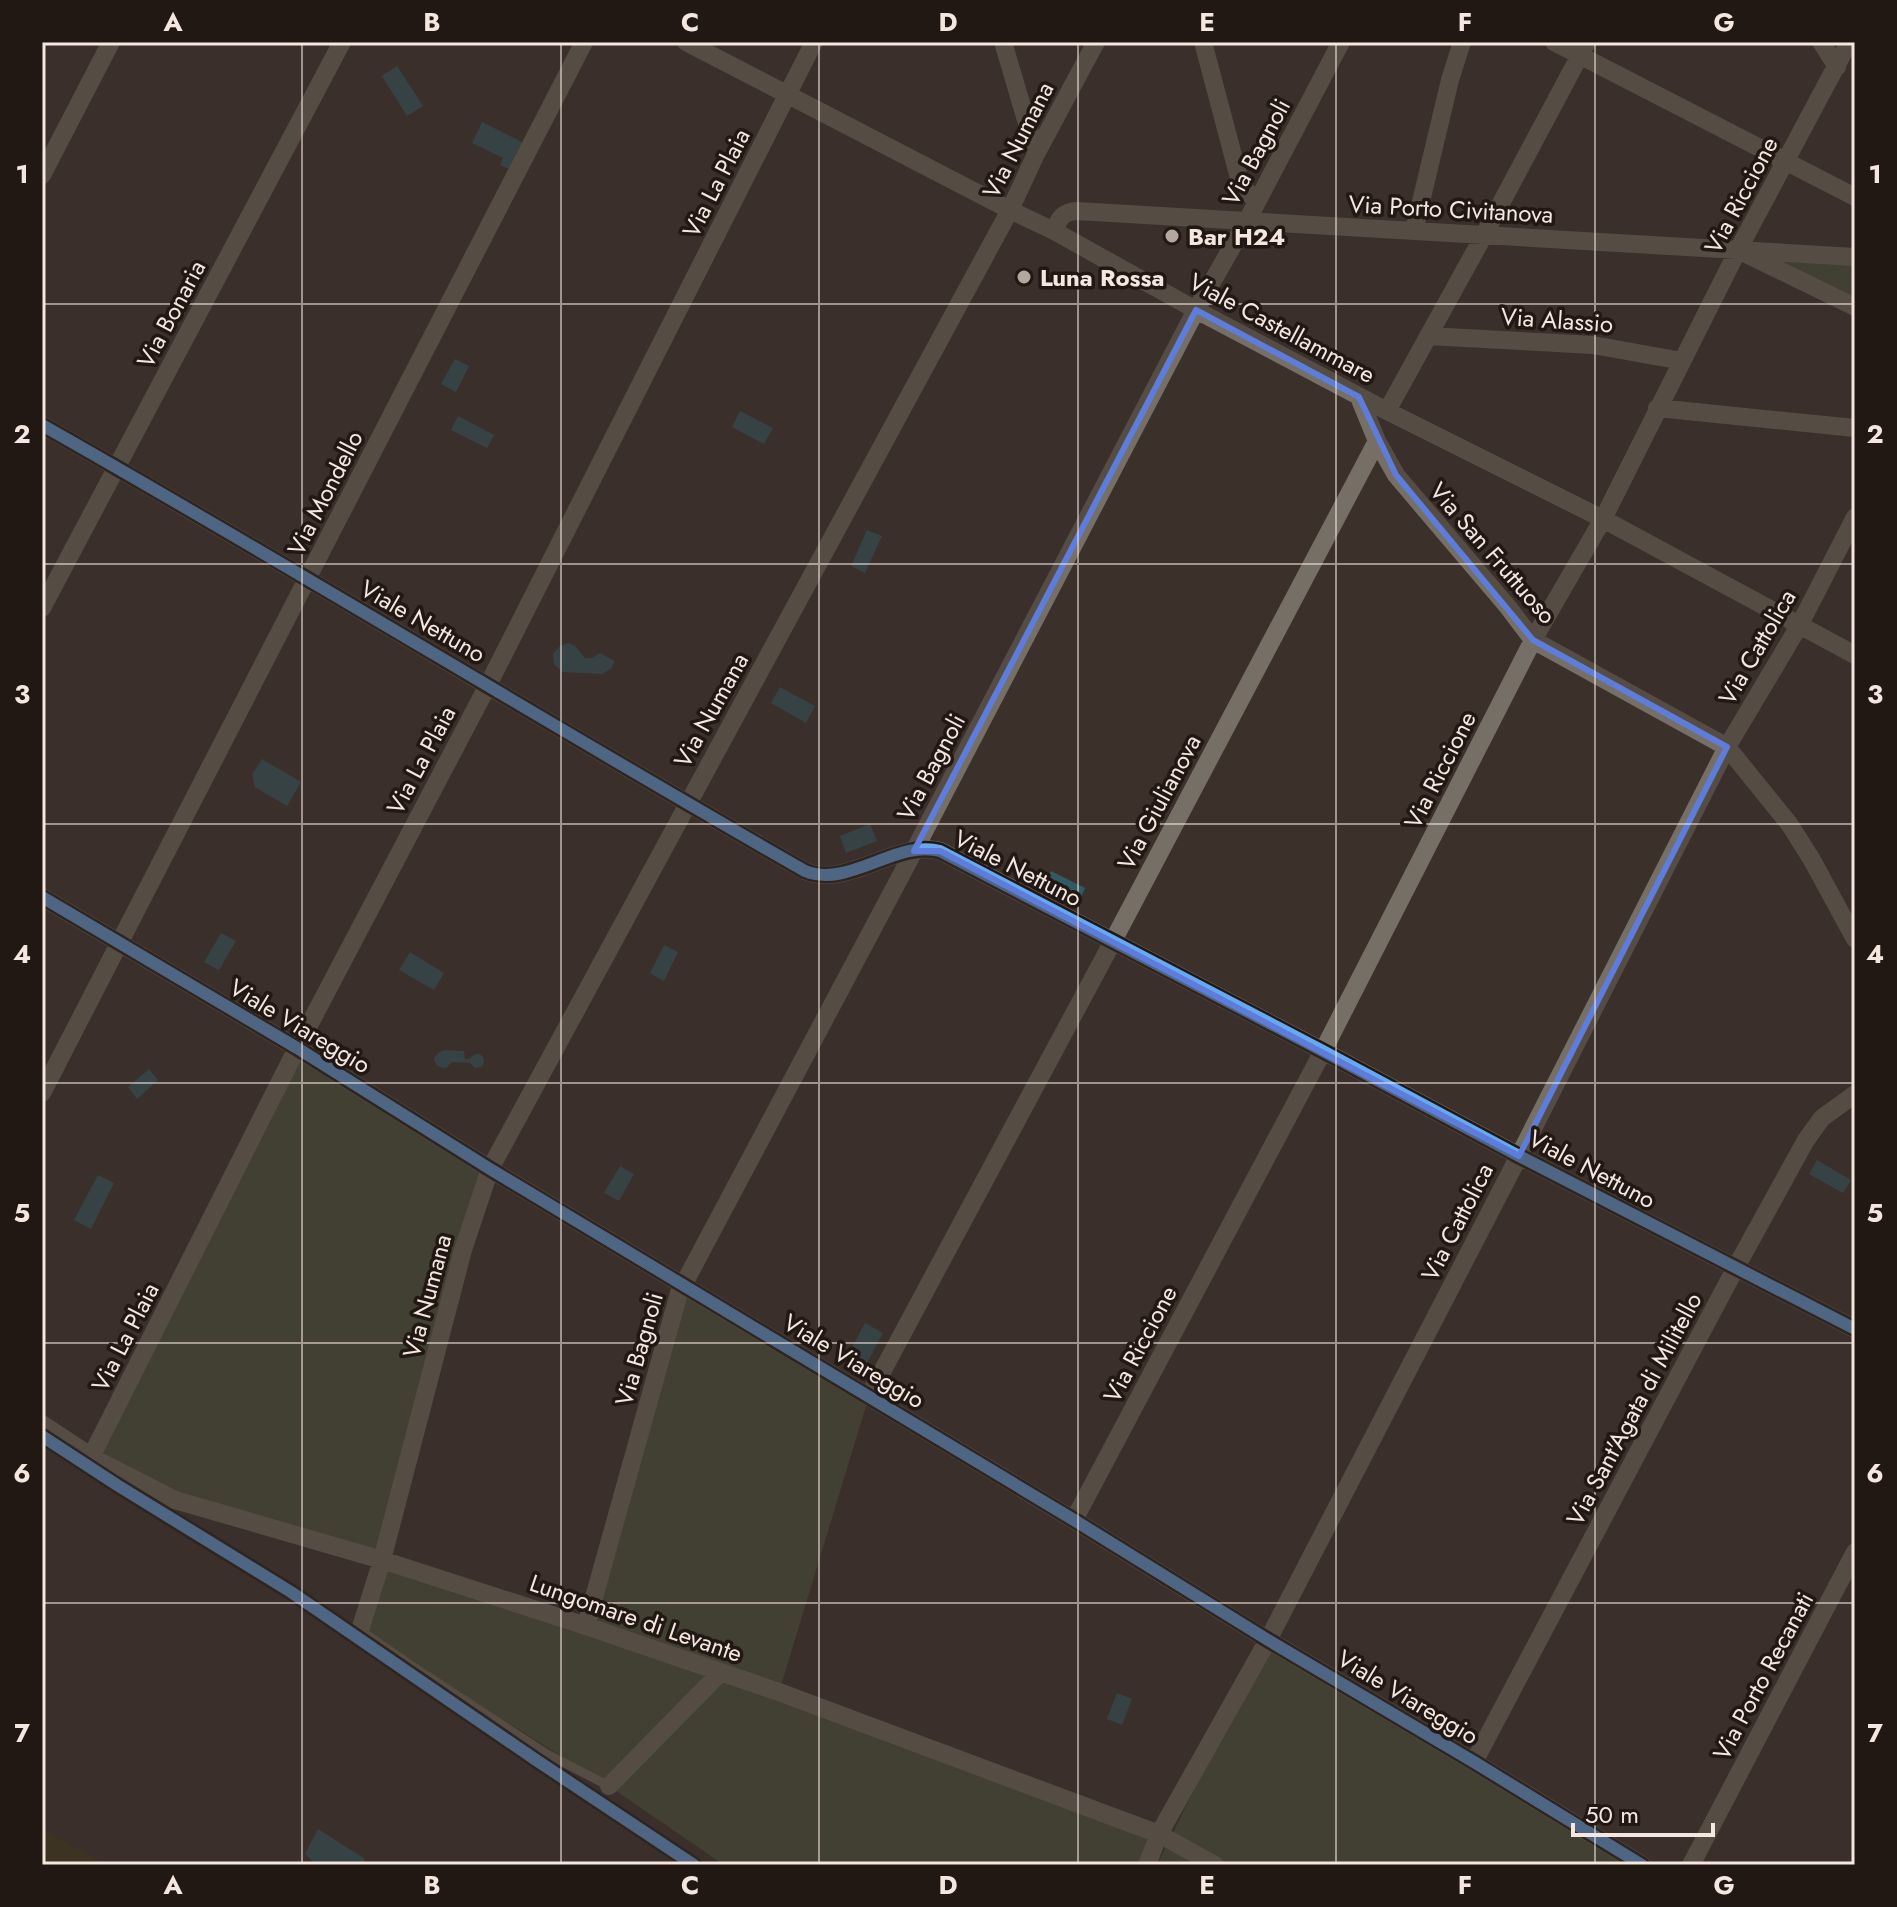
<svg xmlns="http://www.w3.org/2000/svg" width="1897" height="1907" font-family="Jost,sans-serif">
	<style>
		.green { fill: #4c553d }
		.sand { fill: #41391c }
		.water { fill: #325a64 }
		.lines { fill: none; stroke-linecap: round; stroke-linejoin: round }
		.lane { stroke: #766f65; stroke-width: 9 }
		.street { stroke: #766f65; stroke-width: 18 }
		.cycleway-casing { stroke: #221813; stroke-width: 17 }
		.cycleway { stroke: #66a8f1; stroke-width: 12 }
		.marked { fill: none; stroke: #5e7cda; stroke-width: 6; stroke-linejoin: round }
		.grid { fill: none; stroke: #f5e7e0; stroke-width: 2; stroke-opacity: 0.55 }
		.poi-dot { fill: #b4a7a0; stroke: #221813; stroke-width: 3 }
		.labels { text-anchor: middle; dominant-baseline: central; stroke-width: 7; stroke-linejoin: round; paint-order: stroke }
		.street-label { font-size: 24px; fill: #f5e7e0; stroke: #221813 }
		.poi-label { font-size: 24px; font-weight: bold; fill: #f5e7e0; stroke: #221813; text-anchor: start }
		.neatline { fill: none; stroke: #f5e7e0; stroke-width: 3 }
		.grid-label { font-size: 26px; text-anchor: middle; font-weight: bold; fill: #f5e7e0 }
	</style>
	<rect width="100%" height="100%" fill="#3b302a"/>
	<!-- green -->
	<path class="green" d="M 1761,256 L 1855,262 L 1855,299 Z
		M 297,1048 L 490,1169 L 382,1560 L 586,1627 L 683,1284 L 869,1396 L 779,1692 L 1159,1834 L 1146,1865 L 724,1865 L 609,1786 L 360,1630 L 382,1560 L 175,1500 L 91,1457 Z
		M 1268,1640 L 1641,1865 L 1157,1865 Z"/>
	<!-- sand -->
	<path class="sand" d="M 42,1829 L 104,1864 L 103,1865 L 42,1865 Z"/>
	<!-- water -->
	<path class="water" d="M 397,66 L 423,106 L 407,116 L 382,76 Z
		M 482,122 L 522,142 L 509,169 L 500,165 L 503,158 L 472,143 Z
		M 455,359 L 469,366 L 456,392 L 441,384 Z
		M 740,411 L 773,428 L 764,444 L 732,427 Z
		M 458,416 L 494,435 L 487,448 L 451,430 Z
		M 867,530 L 882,536 L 865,573 L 851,566 Z
		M 568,643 L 575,646 L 585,658 L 592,658 L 600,653 L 615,661 L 611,669 L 602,674 L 562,672 L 554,664 L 553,654 L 560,646 Z
		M 780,687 L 815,706 L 806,723 L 771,703 Z
		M 262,759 L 301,782 L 287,806 L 255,787 L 252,774 Z
		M 870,824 L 877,841 L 846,853 L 840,836 Z
		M 1051,871 L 1085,888 L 1078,904 L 1043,886 Z
		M 221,933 L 236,941 L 219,970 L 204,962 Z
		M 664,945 L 678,952 L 664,981 L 650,973 Z
		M 410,952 L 444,973 L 434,990 L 399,970 Z
		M 444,1050 L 464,1051 L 465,1059 L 469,1059 L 475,1054 L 480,1054 C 485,1058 485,1063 481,1067 L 475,1068 L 470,1063 L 452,1062 L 446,1068 C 439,1068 435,1065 434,1058 L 438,1053 Z
		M 149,1069 L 158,1080 L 137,1099 L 128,1087 Z
		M 1817,1160 L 1851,1180 L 1843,1193 L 1809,1174 Z
		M 620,1166 L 634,1174 L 619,1201 L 604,1193 Z
		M 98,1175 L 114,1183 L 91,1229 L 74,1220 Z
		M 865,1323 L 883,1333 L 867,1363 L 849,1353 Z
		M 1117,1693 L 1132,1699 L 1122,1725 L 1107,1719 Z
		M 318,1829 L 365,1859 L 362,1865 L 317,1865 L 305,1854 Z"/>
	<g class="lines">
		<!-- lane -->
		<path class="lane" d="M 360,1630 L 412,1666 L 547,1754 L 609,1786"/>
		<!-- street -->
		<path class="street" d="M 686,42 L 1010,210 L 1054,231 L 1196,310 L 1387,411 L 1603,519 L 1855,655
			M 1003,42 L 1036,154
			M 1203,42 L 1239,178 L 1243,187 L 1256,201
			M 1554,42 L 1855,197
			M 1821,42 L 1837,67
			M 42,175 L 111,42
			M 1054,231 C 1059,218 1063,212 1077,211 L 1855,257
			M 1414,231 L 1450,80 L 1462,42
			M 1746,254 L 1855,307
			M 1428,336 L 1593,345 L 1682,361
			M 1359,397 L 1377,441 L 1396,475 L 1508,607 L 1533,640 L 1727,747 L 1790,825 L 1812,860 L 1855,939
			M 1657,408 L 1855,428
			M 1387,411 L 1484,235 L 1587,42
			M 42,425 C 298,570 549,725 805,871 C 848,889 897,839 940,851 L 1323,1051 L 1519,1156 L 1855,1329
			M 42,608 L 342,42
			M 42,897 L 297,1048 L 490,1169 L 1074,1520 L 1268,1640 L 1474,1762 L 1642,1865
			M 42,1093 L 584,42
			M 869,1396 L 1113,941 L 1377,441
			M 42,1424 L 95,1459 L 175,1500 L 382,1560 L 586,1626 L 779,1692 L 1159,1834 L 1215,1865
			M 91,1457 L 297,1048 L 488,685 L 814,42
			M 1074,1520 L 1323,1051 L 1533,640 L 1603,519 L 1738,250 L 1849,42
			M 586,1626 L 679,1293 L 914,851 L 1196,310 L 1247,221 L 1341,42
			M 360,1630 L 382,1560 L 463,1250 L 490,1169 L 1010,210 L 1036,154 L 1096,42
			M 1474,1762 L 1735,1269 L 1806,1140 L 1822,1118 L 1855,1094
			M 609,1786 L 721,1672
			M 1147,1865 L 1159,1834 L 1268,1640 L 1519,1156 L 1727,747 L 1799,626 L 1855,517
			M 1691,1865 L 1855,1552"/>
		<!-- cycleway casing -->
		<g class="cycleway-casing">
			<path id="cycleway" d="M 42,425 C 298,570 549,725 805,871 C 848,889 897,839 940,851 L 1323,1051 L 1519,1156 L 1855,1329
				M 42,897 L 297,1048 L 490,1169 L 1074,1520 L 1268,1640 L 1474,1762 L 1642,1865
				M 42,1436 L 117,1485 L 291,1592 L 536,1760 L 694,1865"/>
		</g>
		<!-- cycleway -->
		<use href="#cycleway" class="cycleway"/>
	</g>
	<!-- marked area -->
	<path d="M0 0H1897V1907H0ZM 1196,310 L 1359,397 L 1396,475 L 1533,640 L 1727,747 L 1519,1156 L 940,851 L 914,851 Z" fill="#3b302a" fill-opacity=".55" fill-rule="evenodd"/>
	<path class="marked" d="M 1196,310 L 1359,397 L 1396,475 L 1533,640 L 1727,747 L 1519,1156 L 940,851 L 914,851 Z"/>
	<!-- grid -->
	<path class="grid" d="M 302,42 L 302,1865M 561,42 L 561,1865M 819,42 L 819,1865M 1078,42 L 1078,1865M 1336,42 L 1336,1865M 1595,42 L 1595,1865M 42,304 L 1855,304M 42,564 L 1855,564M 42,824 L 1855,824M 42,1083 L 1855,1083M 42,1343 L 1855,1343M 42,1603 L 1855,1603"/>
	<!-- markers -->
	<g class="poi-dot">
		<circle cx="1172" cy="236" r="8"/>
		<circle cx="1024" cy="277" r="8"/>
	</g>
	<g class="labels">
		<!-- street labels -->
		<g class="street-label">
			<text transform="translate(1018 140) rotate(-63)">Via Numana</text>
			<text transform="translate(1256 152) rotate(-62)">Via Bagnoli</text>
			<text transform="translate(716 183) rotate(-63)">Via La Plaia</text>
			<text transform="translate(1741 195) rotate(-62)">Via Riccione</text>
			<text transform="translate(1451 209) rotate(3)">Via Porto Civitanova</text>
			<text transform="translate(171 314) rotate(-62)">Via Bonaria</text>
			<text transform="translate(1557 320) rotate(4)">Via Alassio</text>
			<text transform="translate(1282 328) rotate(28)">Viale Castellammare</text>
			<text transform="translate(325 493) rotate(-63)">Via Mondello</text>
			<text transform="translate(1493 553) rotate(49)">Via San Fruttuoso</text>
			<text transform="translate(423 621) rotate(30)">Viale Nettuno</text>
			<text transform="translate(1757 647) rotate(-60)">Via Cattolica</text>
			<text transform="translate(711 710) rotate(-61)">Via Numana</text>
			<text transform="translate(421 760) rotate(-62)">Via La Plaia</text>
			<text transform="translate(931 767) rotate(-62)">Via Bagnoli</text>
			<text transform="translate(1440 770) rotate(-63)">Via Riccione</text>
			<text transform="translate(1159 802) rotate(-62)">Via Giulianova</text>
			<text transform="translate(1018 868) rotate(27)">Viale Nettuno</text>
			<text transform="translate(300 1026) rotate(31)">Viale Viareggio</text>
			<text transform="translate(1592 1169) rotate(28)">Viale Nettuno</text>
			<text transform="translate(1457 1222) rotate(-63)">Via Cattolica</text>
			<text transform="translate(427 1296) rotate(-75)">Via Numana</text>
			<text transform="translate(125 1337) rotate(-63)">Via La Plaia</text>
			<text transform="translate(1140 1344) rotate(-62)">Via Riccione</text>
			<text transform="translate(639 1349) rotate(-74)">Via Bagnoli</text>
			<text transform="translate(854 1361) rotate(31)">Viale Viareggio</text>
			<text transform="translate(1634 1409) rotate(-62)">Via Sant'Agata di Militello</text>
			<text transform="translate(636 1618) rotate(19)">Lungomare di Levante</text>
			<text transform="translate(1763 1676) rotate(-62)">Via Porto Recanati</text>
			<text transform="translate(1408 1697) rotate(31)">Viale Viareggio</text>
		</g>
		<!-- poi labels -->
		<g class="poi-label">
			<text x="1188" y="236">Bar H24</text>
			<text x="1040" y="277">Luna Rossa</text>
		</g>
	</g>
	<!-- border -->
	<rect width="1897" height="1907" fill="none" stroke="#221813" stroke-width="88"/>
	<!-- scale -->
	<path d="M1573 1823v12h140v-12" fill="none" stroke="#f5e7e0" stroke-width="4"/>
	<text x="1585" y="1823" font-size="24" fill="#f5e7e0" stroke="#221813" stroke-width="6" paint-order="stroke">50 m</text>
	<rect x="44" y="44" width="1809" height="1819" class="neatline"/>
	<g class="grid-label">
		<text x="173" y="31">A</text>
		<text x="432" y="31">B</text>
		<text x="690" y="31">C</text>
		<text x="948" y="31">D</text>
		<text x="1207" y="31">E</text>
		<text x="1465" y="31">F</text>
		<text x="1724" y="31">G</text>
		<text x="22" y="183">1</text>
		<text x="1875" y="183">1</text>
		<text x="22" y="443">2</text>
		<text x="1875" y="443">2</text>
		<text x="22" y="703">3</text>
		<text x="1875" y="703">3</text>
		<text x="22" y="963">4</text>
		<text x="1875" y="963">4</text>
		<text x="22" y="1222">5</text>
		<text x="1875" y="1222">5</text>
		<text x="22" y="1482">6</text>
		<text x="1875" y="1482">6</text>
		<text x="22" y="1742">7</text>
		<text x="1875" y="1742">7</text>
		<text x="173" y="1894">A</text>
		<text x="432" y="1894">B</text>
		<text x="690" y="1894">C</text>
		<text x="948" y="1894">D</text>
		<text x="1207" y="1894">E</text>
		<text x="1465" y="1894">F</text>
		<text x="1724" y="1894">G</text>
	</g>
</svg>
